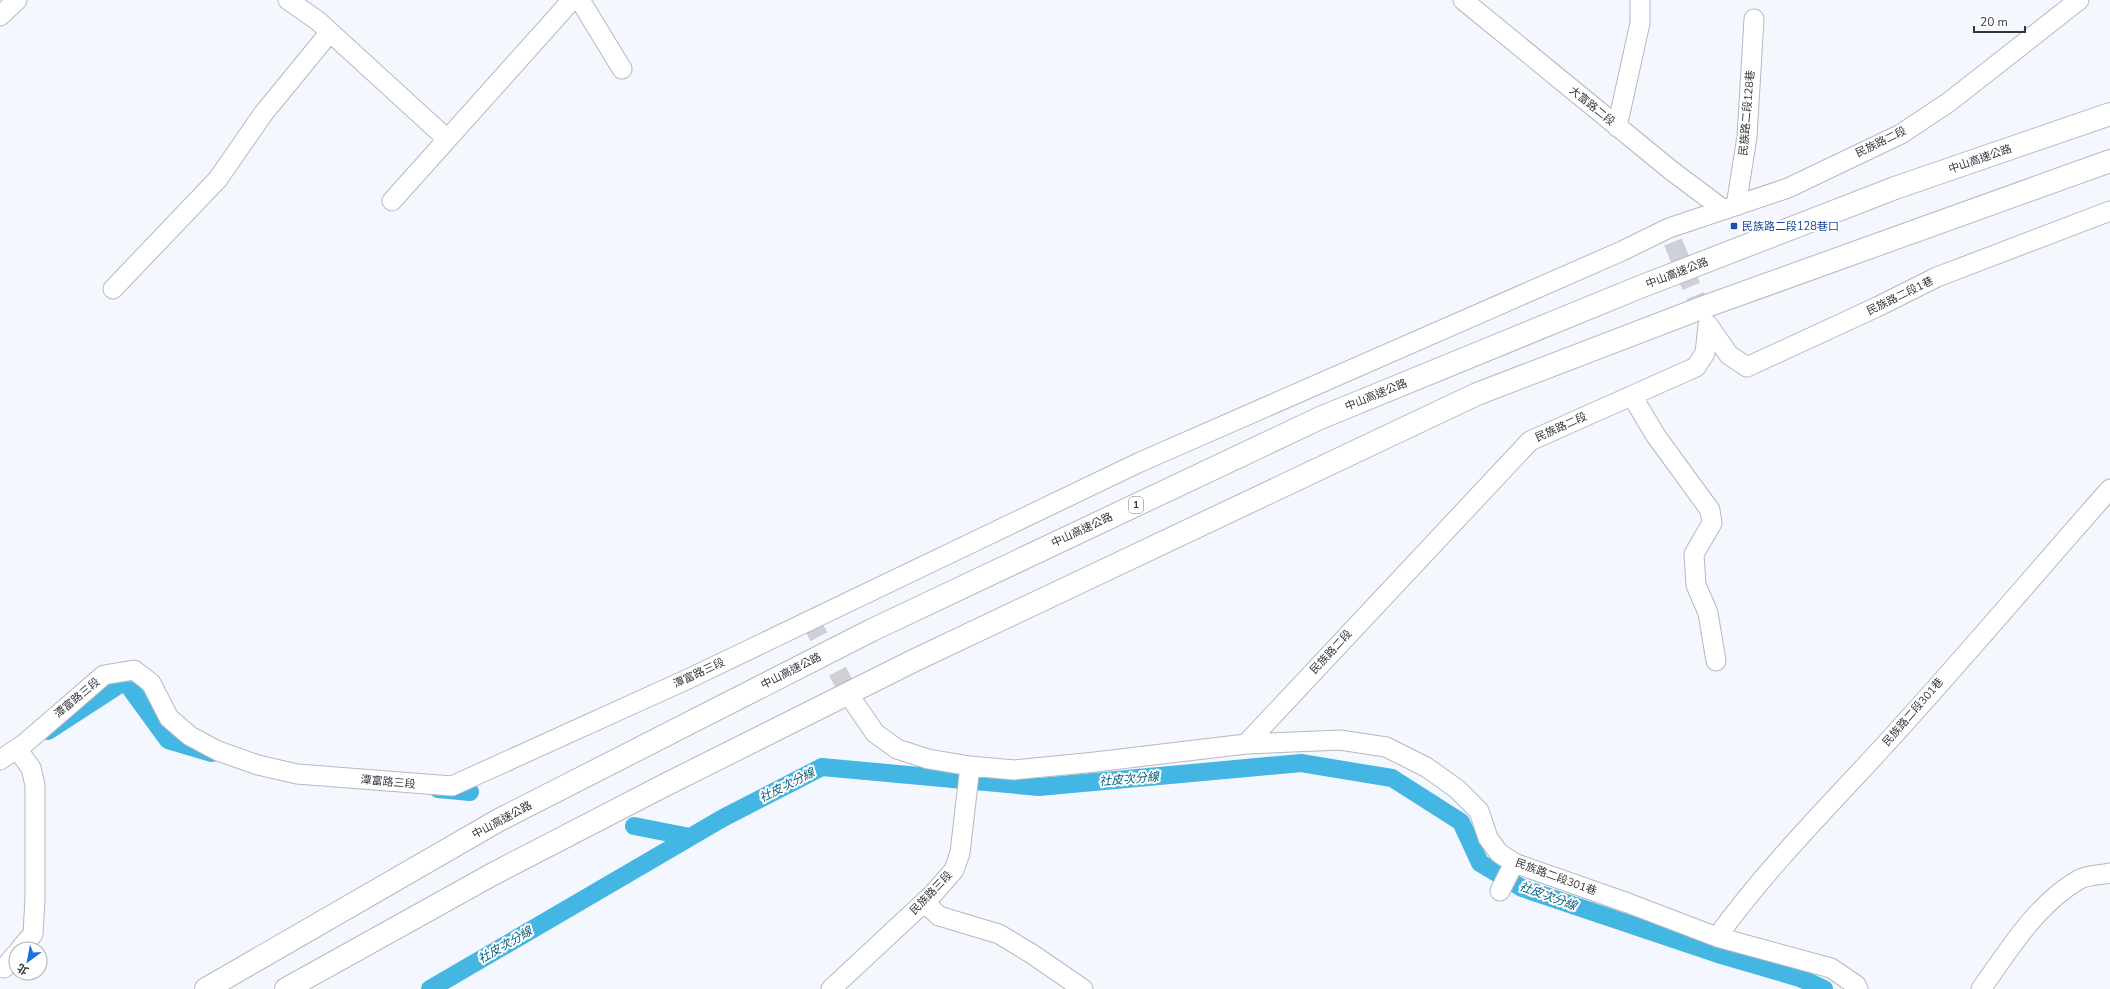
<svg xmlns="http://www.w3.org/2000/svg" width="2110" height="989" font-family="'Nunito Sans','Noto Sans TC',sans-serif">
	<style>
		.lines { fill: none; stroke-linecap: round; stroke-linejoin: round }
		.canal { stroke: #43b6e3; stroke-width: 18 }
		.minor-tunnel { stroke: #cfd0d7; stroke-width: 19; stroke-dasharray: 19 10; stroke-linecap: butt }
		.minor-casing { stroke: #b5b8c2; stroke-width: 21 }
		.highway-casing { stroke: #b5b8c2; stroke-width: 24 }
		.minor { stroke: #fff; stroke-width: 19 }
		.highway { stroke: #fff; stroke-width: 22 }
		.transit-dot { fill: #1a4fb4; stroke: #fff; stroke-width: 1.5 }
		.labels { text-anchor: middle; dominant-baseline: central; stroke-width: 4; stroke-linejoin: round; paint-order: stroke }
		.shield { fill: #fff; stroke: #727275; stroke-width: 1 }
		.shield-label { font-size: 10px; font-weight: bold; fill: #35363a }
		.street-label { font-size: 11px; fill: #35363a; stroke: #fff }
		.transit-label { font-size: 11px; fill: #164399; stroke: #fff; text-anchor: start }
		.water-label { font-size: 12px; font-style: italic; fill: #00607e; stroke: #fff }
	</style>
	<rect width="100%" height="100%" fill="#f5f7fe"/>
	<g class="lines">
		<!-- canal -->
		<path class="canal" d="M 48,731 L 125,681 L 168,740 L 212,753
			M 438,789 L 470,792
			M 634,826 L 690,837
			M 430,989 L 723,818 L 822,767 L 1039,787 L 1301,763 L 1392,778 L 1461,822 L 1480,863 L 1522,888 L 1718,954 L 1800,978 L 1824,989"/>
		<!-- minor-tunnel -->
		<path class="minor-tunnel" d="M 1673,242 L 1706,322
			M 810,620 L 855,704"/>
		<!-- minor casing -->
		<g class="minor-casing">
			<path id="minor" d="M 288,0 L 318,21 L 447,139
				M 580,0 L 622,69
				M 1463,0 L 1672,171 L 1724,210
				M 0,16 L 17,0
				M 1617,127 L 1640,23 L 1640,0
				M 392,201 L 572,0
				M 1736,206 L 1747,137 L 1754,19
				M 113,289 L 218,179 L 263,114 L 330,32
				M 1708,325 L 1729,355 L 1747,367 L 1877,307 L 1937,277 L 2110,211
				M 1632,396 L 1656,436 L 1710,510 L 1712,523 L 1694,554 L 1696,585 L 1708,613 L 1716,661
				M 855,704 L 875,733 L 897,749 L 928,759 L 970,766 L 1014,770 L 1095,762 L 1246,744 L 1530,441 L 1696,367 L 1705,353 L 1708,325
				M 1246,744 L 1340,740 L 1386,747 L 1426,767 L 1457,789 L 1479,811 L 1488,838 L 1499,853 L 1514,863 L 1628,903 L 1717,937 L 1831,968 L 1856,985 L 1858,989
				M 17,749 L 31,768 L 35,785 L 35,899 L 33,934 L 20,949
				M 0,760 L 24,744 L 104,675 L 134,670 L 151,683 L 169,718 L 190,736 L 218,751 L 258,765 L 297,774 L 452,786 L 688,679 L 1138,463 L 1622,251 L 1669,228 L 1788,188 L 1901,134 L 1949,102 L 2079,0
				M 1500,891 L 1514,863
				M 924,902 L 939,916 L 999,934 L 1032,954 L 1083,989
				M 1717,937 C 1766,869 1826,809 1882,748 C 1960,663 2034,575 2110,489
				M 4,968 L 16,954
				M 831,989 L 933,894 L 954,870 L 960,853 L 970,766
				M 1981,989 C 2009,950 2037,903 2080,879 C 2088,875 2101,875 2110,873"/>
		</g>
		<!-- highway casing -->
		<g class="highway-casing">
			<path id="highway" d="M 206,989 L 499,820 L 872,630 L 1320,418 L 1640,287 L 1895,188 L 2110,114
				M 286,989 L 493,874 L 665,785 L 913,661 L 1477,394 L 1704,307 L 2110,161"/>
		</g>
		<!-- minor -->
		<use href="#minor" class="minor"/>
		<!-- highway -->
		<use href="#highway" class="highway"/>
	</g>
	<!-- markers -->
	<rect class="transit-dot" x="1730" y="222" width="8" height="8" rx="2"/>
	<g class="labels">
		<!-- shield labels -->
		<rect class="shield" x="1129" y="497" width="14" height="16" rx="3"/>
		<g class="shield-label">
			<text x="1136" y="505">1</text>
		</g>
		<!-- street labels -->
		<g class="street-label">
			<text transform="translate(1592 106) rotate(39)">大富路二段</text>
			<text transform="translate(1747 113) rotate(-85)">民族路二段128巷</text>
			<text transform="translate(1881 142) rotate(-26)">民族路二段</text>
			<text transform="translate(1980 159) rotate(-19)">中山高速公路</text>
			<text transform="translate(1677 273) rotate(-21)">中山高速公路</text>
			<text transform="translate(1900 296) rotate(-26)">民族路二段1巷</text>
			<text transform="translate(1376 395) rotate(-22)">中山高速公路</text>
			<text transform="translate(1561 427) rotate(-24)">民族路二段</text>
			<text transform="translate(1082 530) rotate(-25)">中山高速公路</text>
			<text transform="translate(1331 652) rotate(-47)">民族路二段</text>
			<text transform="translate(791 671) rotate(-27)">中山高速公路</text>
			<text transform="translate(699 673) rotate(-25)">潭富路三段</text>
			<text transform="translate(77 698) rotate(-40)">潭富路三段</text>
			<text transform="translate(1913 712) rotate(-49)">民族路二段301巷</text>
			<text transform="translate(388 782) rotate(5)">潭富路三段</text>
			<text transform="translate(502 820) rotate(-28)">中山高速公路</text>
			<text transform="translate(1556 877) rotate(20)">民族路二段301巷</text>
			<text transform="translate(931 893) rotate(-46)">民族路三段</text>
		</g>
		<!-- transit labels -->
		<g class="transit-label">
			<text x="1742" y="226">民族路二段128巷口</text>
		</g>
		<!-- water labels -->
		<g class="water-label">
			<text transform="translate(1129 779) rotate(-5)">社皮次分線</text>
			<text transform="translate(787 785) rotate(-27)">社皮次分線</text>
			<text transform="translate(1548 896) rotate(20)">社皮次分線</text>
			<text transform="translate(505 945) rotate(-30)">社皮次分線</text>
		</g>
	</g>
	<!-- north arrow -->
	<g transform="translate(28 961) rotate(212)"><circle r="19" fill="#ffffff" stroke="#aeafb0"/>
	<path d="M0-3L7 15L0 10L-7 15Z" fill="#1d71db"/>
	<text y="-6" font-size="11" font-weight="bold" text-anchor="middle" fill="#35363a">北</text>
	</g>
	<!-- scale -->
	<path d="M1974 26v6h51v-6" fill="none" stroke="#35363a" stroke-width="2"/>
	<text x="1980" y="26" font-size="12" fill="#35363a" stroke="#ffffff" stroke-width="3" paint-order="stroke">20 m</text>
</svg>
